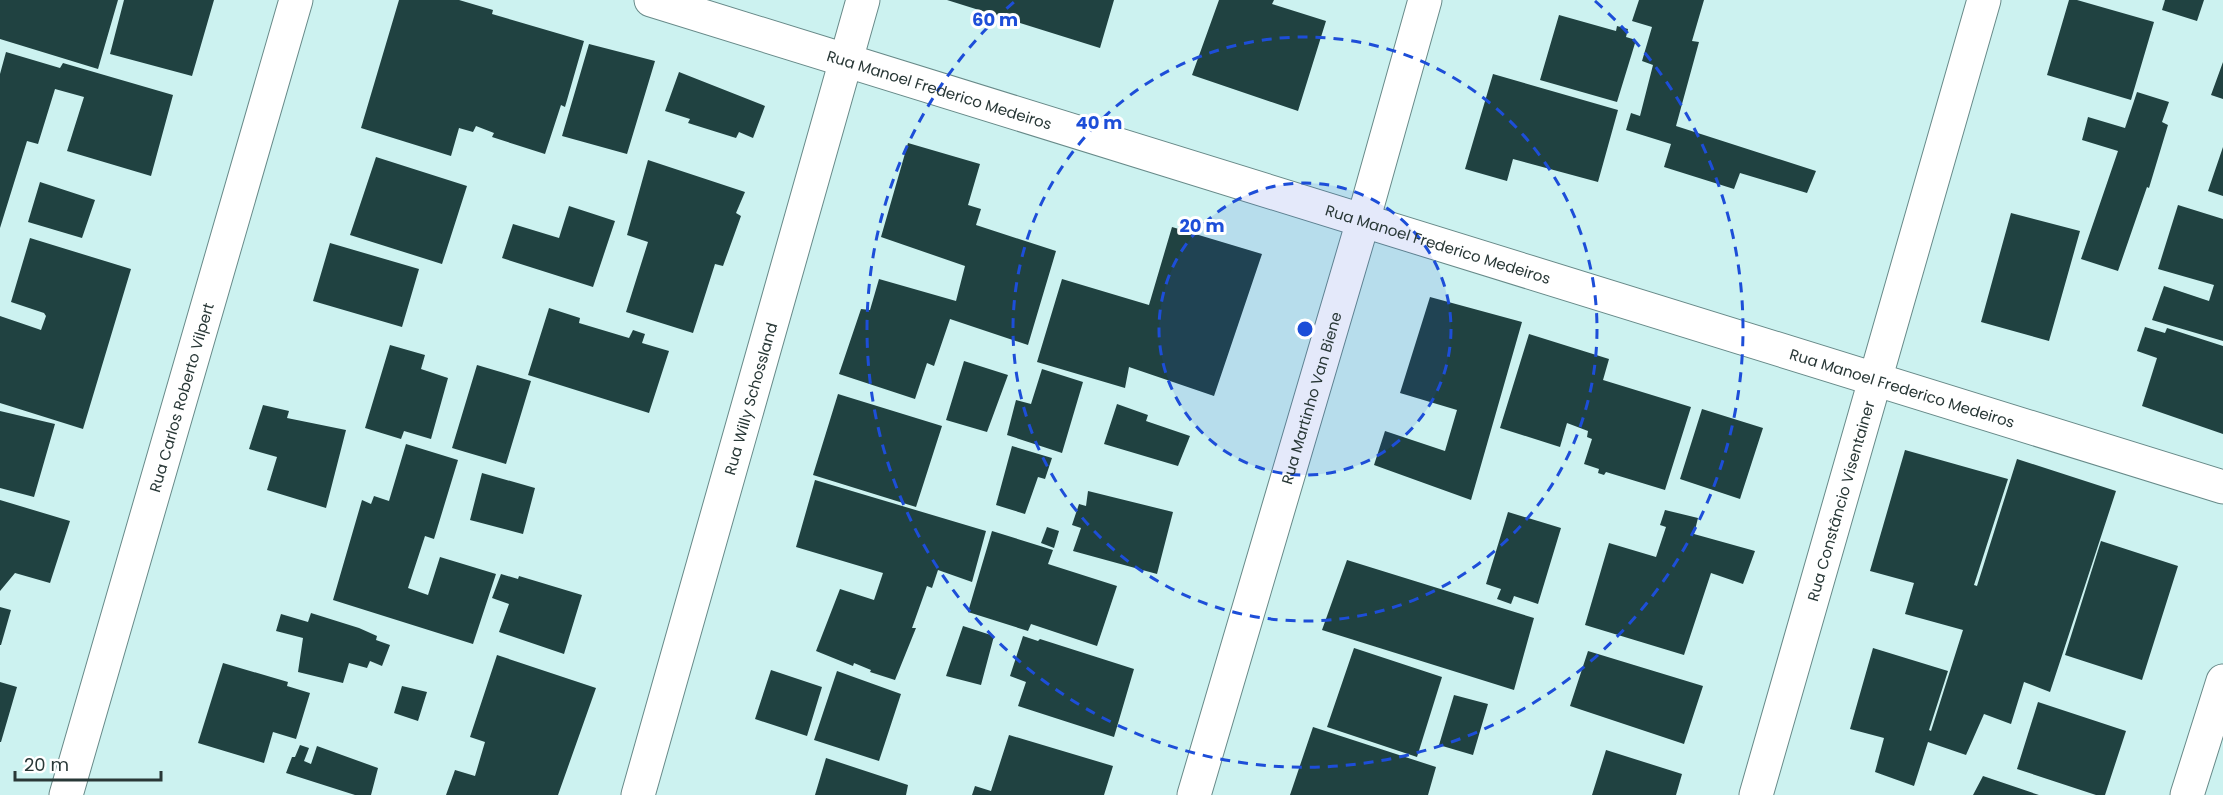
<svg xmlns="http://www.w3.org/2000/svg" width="2223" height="795" font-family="Poppins,sans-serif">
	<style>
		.building { fill: #204241 }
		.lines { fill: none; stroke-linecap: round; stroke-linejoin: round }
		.minor-casing { stroke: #688a89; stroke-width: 35 }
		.tertiary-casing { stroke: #688a89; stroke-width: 35 }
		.minor { stroke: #fff; stroke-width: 33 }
		.tertiary { stroke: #fff; stroke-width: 33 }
		.ring { fill: none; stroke: #1d4ed8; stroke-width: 3; stroke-dasharray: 10 8 }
		.labels { text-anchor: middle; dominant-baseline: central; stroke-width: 6; stroke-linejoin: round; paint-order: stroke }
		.street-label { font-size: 15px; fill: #293837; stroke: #fff }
		.centre { fill: #1d4ed8; stroke: #fff; stroke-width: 3 }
		.ring-label { font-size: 18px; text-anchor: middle; font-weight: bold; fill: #1d4ed8; stroke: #fff; stroke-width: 6; stroke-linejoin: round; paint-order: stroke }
	</style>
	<rect width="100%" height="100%" fill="#ccf2f0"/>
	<!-- building -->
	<path class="building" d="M 0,0 L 118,0 L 98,69 L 0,39 Z
		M 124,0 L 214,0 L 192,76 L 110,54 Z
		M 399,0 L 459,0 L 493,10 L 492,14 L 584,41 L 565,107 L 561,105 L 545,154 L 492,137 L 494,133 L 476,126 L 473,132 L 459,128 L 451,156 L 361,128 Z
		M 947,0 L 1114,0 L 1100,48 Z
		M 1219,0 L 1274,0 L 1272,4 L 1326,21 L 1298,111 L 1192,75 Z
		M 1639,0 L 1704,0 L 1692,41 L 1699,42 L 1676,126 L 1816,171 L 1807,193 L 1740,173 L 1734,189 L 1664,167 L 1671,144 L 1626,130 L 1631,113 L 1640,116 L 1653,65 L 1642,61 L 1652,27 L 1632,21 Z
		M 2069,0 L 2077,0 L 2154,22 L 2131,100 L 2047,75 Z
		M 2165,0 L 2204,0 L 2197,21 L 2162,10 Z
		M 1559,15 L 1616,31 L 1617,26 L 1628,29 L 1626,37 L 1636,40 L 1617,102 L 1540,80 Z
		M 589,44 L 655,61 L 627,154 L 562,136 Z
		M 6,52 L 60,68 L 63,63 L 173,95 L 151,176 L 67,151 L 84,97 L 55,89 L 38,144 L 27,141 L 0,228 L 0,74 Z
		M 2223,62 L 2223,99 L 2211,95 Z
		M 679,72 L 765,106 L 753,138 L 739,132 L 736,138 L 688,123 L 690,119 L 665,111 Z
		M 1493,74 L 1618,110 L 1598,182 L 1513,159 L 1507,181 L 1465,169 Z
		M 2137,92 L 2169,102 L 2162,122 L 2168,125 L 2149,188 L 2147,187 L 2118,271 L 2081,259 L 2118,151 L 2082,140 L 2088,117 L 2125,128 Z
		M 908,143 L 980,164 L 968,205 L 981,209 L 976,225 L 1056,251 L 1028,345 L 950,319 L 935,363 L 934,366 L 927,363 L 915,399 L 839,374 L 861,309 L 870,310 L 879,279 L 956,301 L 965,266 L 881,237 Z
		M 2223,147 L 2223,196 L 2208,191 Z
		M 376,157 L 467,186 L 442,264 L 350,235 Z
		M 648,160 L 745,192 L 736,213 L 741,216 L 723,266 L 715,264 L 693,333 L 626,312 L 648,242 L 627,235 Z
		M 40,182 L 95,200 L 82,238 L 28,222 Z
		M 2178,205 L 2223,219 L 2223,341 L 2152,320 L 2164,286 L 2209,301 L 2214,285 L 2158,269 Z
		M 569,206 L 615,221 L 593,287 L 502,258 L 513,224 L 559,238 Z
		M 2011,213 L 2080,231 L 2049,341 L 1981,322 Z
		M 1172,227 L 1262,254 L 1214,396 L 1129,367 L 1125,388 L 1037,362 L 1062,279 L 1149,305 Z
		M 30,238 L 131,269 L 83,429 L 0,403 L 0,316 L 41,330 L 46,316 L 44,313 L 11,302 Z
		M 330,243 L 419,269 L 402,327 L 313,301 Z
		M 1430,297 L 1522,322 L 1471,500 L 1374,465 L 1385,431 L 1445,451 L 1457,410 L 1400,393 Z
		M 549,308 L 580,318 L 579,323 L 629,338 L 633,330 L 645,334 L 642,343 L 669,351 L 649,413 L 528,375 Z
		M 2145,327 L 2165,333 L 2167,328 L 2223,346 L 2223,434 L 2142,406 L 2157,358 L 2137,351 Z
		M 1529,334 L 1609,359 L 1603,380 L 1691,407 L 1665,490 L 1606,472 L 1604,475 L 1598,473 L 1599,469 L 1584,464 L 1592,439 L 1587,437 L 1588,431 L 1567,423 L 1560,447 L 1500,428 Z
		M 390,345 L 425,355 L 421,369 L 448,378 L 431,439 L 404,431 L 401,439 L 365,428 Z
		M 964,361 L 1008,375 L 987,432 L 946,420 Z
		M 477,365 L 531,381 L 506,464 L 452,448 Z
		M 1042,369 L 1083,382 L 1062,453 L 1007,435 L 1016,400 L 1031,404 Z
		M 838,394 L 942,426 L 916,507 L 813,475 Z
		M 1117,404 L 1148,415 L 1146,421 L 1190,436 L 1178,466 L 1104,444 Z
		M 263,405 L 289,411 L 287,418 L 346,430 L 326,508 L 267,490 L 277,457 L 249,449 Z
		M 1702,409 L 1763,428 L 1740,499 L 1680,479 Z
		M 0,411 L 55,424 L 34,497 L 0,488 Z
		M 406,444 L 458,460 L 434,539 L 425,536 L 408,588 L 428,595 L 440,557 L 496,574 L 473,644 L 333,600 L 362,500 L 371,504 L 374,496 L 389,501 Z
		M 1012,446 L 1052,458 L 1045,479 L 1038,477 L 1025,514 L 996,505 Z
		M 1905,450 L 2008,479 L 1974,585 L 1977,586 L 2017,459 L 2116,491 L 2050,692 L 2024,682 L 2011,724 L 1984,714 L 1966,755 L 1928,742 L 1914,786 L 1875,772 L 1884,738 L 1850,729 L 1873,648 L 1948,671 L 1929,730 L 1931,731 L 1963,630 L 1905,614 L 1914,583 L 1870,571 Z
		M 482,473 L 535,488 L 523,534 L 470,520 Z
		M 815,480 L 986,531 L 972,582 L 938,570 L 932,588 L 927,586 L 912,628 L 916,628 L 895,680 L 870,672 L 871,670 L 854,663 L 853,666 L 816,651 L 840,589 L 874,600 L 883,573 L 796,547 Z
		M 1088,491 L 1173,512 L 1157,574 L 1073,551 L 1081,528 L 1072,525 L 1079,504 L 1086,506 Z
		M 0,500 L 70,521 L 50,583 L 15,573 L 0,591 Z
		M 1665,510 L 1698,518 L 1694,534 L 1755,551 L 1743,584 L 1711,573 L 1684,655 L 1585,625 L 1609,543 L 1656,557 L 1666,527 L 1660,525 Z
		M 1508,512 L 1561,528 L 1538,604 L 1514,596 L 1511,604 L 1497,599 L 1501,589 L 1486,584 Z
		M 1047,527 L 1059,531 L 1054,548 L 1041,543 Z
		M 992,531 L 1053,550 L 1048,564 L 1117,586 L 1097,646 L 1031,624 L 1028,631 L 968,612 Z
		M 2101,541 L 2178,566 L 2142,680 L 2065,655 Z
		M 1347,560 L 1534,618 L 1514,690 L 1322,630 Z
		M 501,574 L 518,579 L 519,576 L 582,595 L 564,654 L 499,632 L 509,604 L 492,598 Z
		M 0,607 L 11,610 L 1,645 L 0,645 Z
		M 311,613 L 359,628 L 377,636 L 376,640 L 390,645 L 382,666 L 370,661 L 367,668 L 349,663 L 343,683 L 298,672 L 303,638 L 276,631 L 281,614 L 308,622 Z
		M 963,626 L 994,636 L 981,685 L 946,676 Z
		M 1023,636 L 1038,641 L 1040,639 L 1134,669 L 1114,737 L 1018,706 L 1026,682 L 1010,676 Z
		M 1354,648 L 1442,677 L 1417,757 L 1327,727 Z
		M 1588,651 L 1703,686 L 1684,744 L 1570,706 Z
		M 497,655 L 596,688 L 558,795 L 446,795 L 455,770 L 475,776 L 485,742 L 470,737 Z
		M 223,663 L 288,682 L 287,686 L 310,693 L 296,739 L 273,732 L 264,763 L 198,743 Z
		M 771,670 L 822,687 L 807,736 L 755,719 Z
		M 837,671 L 901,694 L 879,761 L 814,740 Z
		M 0,682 L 17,687 L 1,742 L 0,742 Z
		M 402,686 L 427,692 L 418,721 L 394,713 Z
		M 1454,695 L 1488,704 L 1473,755 L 1439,745 Z
		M 2038,702 L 2126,731 L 2105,795 L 2096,795 L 2017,769 Z
		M 1313,727 L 1436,767 L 1428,795 L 1290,795 Z
		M 1009,735 L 1113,766 L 1104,795 L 972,795 L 975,786 L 991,791 Z
		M 300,745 L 309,748 L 304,761 L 311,764 L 317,746 L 378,768 L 371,795 L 355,795 L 286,773 L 292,757 L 295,757 Z
		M 1606,750 L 1682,774 L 1676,795 L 1592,795 Z
		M 826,758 L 908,785 L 906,795 L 815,795 Z
		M 1983,776 L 2039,795 L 1973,795 Z"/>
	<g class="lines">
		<!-- minor casing -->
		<g class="minor-casing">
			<g id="minor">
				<path id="s1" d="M 651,0 L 2223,487"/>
				<path id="s2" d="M 66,795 L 296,0"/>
				<path id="s3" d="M 638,795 L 863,0"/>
				<path id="s4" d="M 1756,795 L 1984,0"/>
			</g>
		</g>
		<!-- tertiary casing -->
		<g class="tertiary-casing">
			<g id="tertiary">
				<path id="s5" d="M 1194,795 L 1363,221 L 1425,0"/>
				<path d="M 2187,795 L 2223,681"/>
			</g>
		</g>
		<!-- minor -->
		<use href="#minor" class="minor"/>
		<!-- tertiary -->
		<use href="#tertiary" class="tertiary"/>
	</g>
	<!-- distance rings -->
	<circle cx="1305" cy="329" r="146" fill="#1d4ed8" fill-opacity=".12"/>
	<g class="ring">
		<circle cx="1305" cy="329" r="146"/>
		<circle cx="1305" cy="329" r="292"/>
		<path d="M1595 1A438 438 0 1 1 1015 1"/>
	</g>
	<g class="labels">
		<!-- street labels -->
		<g class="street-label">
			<text stroke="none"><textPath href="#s1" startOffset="302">Rua Manoel Frederico Medeiros</textPath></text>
			<text stroke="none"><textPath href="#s1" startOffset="824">Rua Manoel Frederico Medeiros</textPath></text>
			<text stroke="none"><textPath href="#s1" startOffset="1310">Rua Manoel Frederico Medeiros</textPath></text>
			<text stroke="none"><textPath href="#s2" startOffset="414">Rua Carlos Roberto Vilpert</textPath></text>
			<text stroke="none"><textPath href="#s3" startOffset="412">Rua Willy Schossland</textPath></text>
			<text stroke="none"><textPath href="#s5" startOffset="414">Rua Martinho Van Biene</textPath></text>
			<text stroke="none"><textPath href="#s4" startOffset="306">Rua Constâncio Visentainer</textPath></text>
		</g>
	</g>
	<circle cx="1305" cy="329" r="9" class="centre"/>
	<g class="ring-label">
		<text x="995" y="26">60 m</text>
		<text x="1099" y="129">40 m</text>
		<text x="1202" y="232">20 m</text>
	</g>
	<!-- scale -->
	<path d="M15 771v9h146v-9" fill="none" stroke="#293837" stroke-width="3"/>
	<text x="24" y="771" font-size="18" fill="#293837" stroke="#ffffff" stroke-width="4.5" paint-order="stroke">20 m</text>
</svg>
